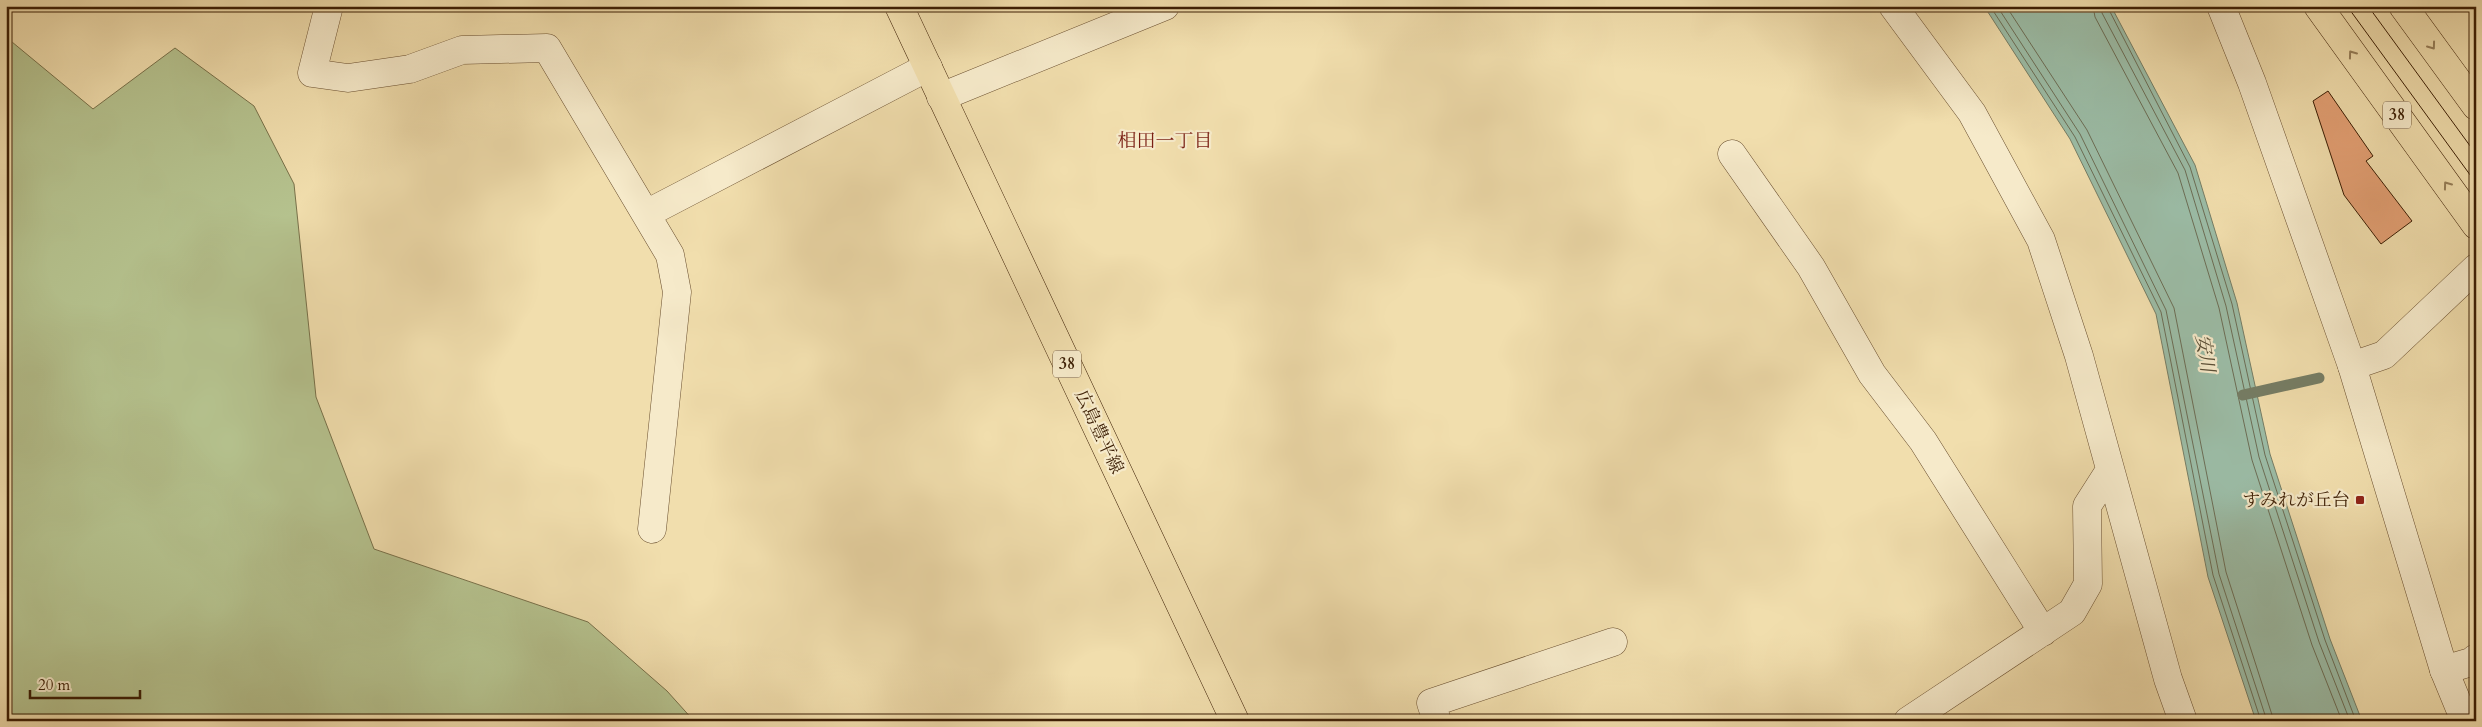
<svg xmlns="http://www.w3.org/2000/svg" width="2482" height="727" font-family="Cardo,'Noto Serif JP',serif">
	<style>
		.green { fill: #b5c28e; stroke: #787049 }
		.water { fill: #9bbca6; stroke: #757d65 }
		.lines { fill: none; stroke-linecap: round; stroke-linejoin: round }
		.shore { stroke: #6c6d55; stroke-width: 1 }
		.stream { stroke: #757d65; stroke-width: 11 }
		.building { fill: #e29f73; stroke: #3c1e04 }
		.minor-casing { stroke: #694e2e; stroke-width: 29 }
		.tertiary-casing { stroke: #694e2e; stroke-width: 29 }
		.primary-casing { stroke: #3c1e04; stroke-width: 29 }
		.minor { stroke: #f6eaca; stroke-width: 28 }
		.tertiary { stroke: #f6eaca; stroke-width: 28 }
		.primary { stroke: #f1dead; stroke-width: 28 }
		.tram { stroke: #3c1e04; stroke-width: 1 }
		.oneway { stroke: #967e58 }
		.poi-dot { fill: #8f2418; stroke: #f6eaca; stroke-width: 2 }
		.labels { text-anchor: middle; dominant-baseline: central; stroke-width: 4.5; stroke-linejoin: round; paint-order: stroke }
		.shield { fill: #f6eaca; stroke: #745b3f; stroke-width: 1 }
		.shield-label { font-size: 16px; font-weight: bold; fill: #3c1e04 }
		.street-label { font-size: 18px; fill: #3c1e04; stroke: #f6eaca }
		.poi-label { font-size: 18px; fill: #3c1e04; stroke: #f6eaca; text-anchor: end }
		.neighbourhood-label { font-size: 19px; fill: #7a1f14; stroke: #f6eaca }
		.water-label { font-size: 19px; font-style: italic; fill: #584d35; stroke: #f6eaca }
	</style>
	<rect width="100%" height="100%" fill="#f1dead"/>
	<filter id="stains"><feTurbulence type="fractalNoise" baseFrequency=".004" numOctaves="4"/><feColorMatrix values="0 0 0 0 .2 0 0 0 0 .09 0 0 0 0 .02 0 0 0 .5 -.17"/></filter>
	<radialGradient id="worn" r=".72"><stop offset=".6" stop-color="#630" stop-opacity="0"/><stop offset="1" stop-color="#630" stop-opacity=".3"/></radialGradient>
	<!-- green -->
	<path class="green" d="M 6,37 L 93,109 L 175,48 L 254,106 L 294,184 L 316,397 L 374,549 L 588,622 L 667,691 L 694,721 L 6,721 Z"/>
	<!-- water -->
	<path class="water" d="M 1984,6 L 2111,6 L 2195,165 L 2237,303 L 2270,454 L 2330,639 L 2362,721 L 2256,721 L 2208,577 L 2156,314 L 2070,139 Z"/>
	<g class="lines">
		<!-- shore -->
		<path class="shore" d="M 1990,6 L 2075,137 L 2161,312 L 2213,575 L 2261,721
			M 1997,6 L 2080,134 L 2166,310 L 2219,574 L 2267,721
			M 2006,6 L 2087,130 L 2174,308 L 2226,572 L 2274,721
			M 2093,6 L 2095,17 L 2178,173 L 2219,308 L 2252,460 L 2312,645 L 2342,721
			M 2101,6 L 2102,13 L 2185,170 L 2226,306 L 2259,457 L 2319,642 L 2350,721
			M 2107,6 L 2190,167 L 2232,304 L 2265,455 L 2325,640 L 2356,721"/>
		<!-- stream -->
		<path class="stream" d="M 2243,395 L 2319,378"/>
	</g>
	<!-- building -->
	<path class="building" d="M 2328,91 L 2373,156 L 2366,161 L 2412,221 L 2381,244 L 2344,195 L 2313,101 Z"/>
	<g class="lines">
		<!-- minor casing -->
		<g class="minor-casing">
			<path id="minor" d="M 329,6 L 312,73 L 348,78 L 410,69 L 462,50 L 547,48 L 670,255 L 677,292 L 652,529
				M 1893,6 L 1972,113 L 2041,240 L 2079,356 L 2168,679 L 2183,721
				M 941,97 L 1165,6
				M 1732,154 L 1811,267 L 1872,374 L 1923,441 L 2043,632
				M 646,214 L 928,67
				M 2352,366 L 2384,355 L 2476,268
				M 2444,670 L 2471,662 L 2476,658
				M 1437,721 L 1431,703 L 1613,642
				M 1908,721 L 2072,612 L 2088,584 L 2087,506 L 2110,470"/>
		</g>
		<!-- tertiary casing -->
		<g class="tertiary-casing">
			<path id="tertiary" d="M 2221,6 L 2252,83 L 2352,366 L 2444,670 L 2465,721"/>
		</g>
		<!-- primary casing -->
		<g class="primary-casing">
			<path id="primary" d="M 899,6 L 1235,721
				M 2318,6 L 2476,225
				M 2403,6 L 2476,106"/>
		</g>
		<!-- minor -->
		<use href="#minor" class="minor"/>
		<!-- tertiary -->
		<use href="#tertiary" class="tertiary"/>
		<!-- primary -->
		<use href="#primary" class="primary"/>
		<!-- tram -->
		<path class="tram" d="M 2347,6 L 2476,183
			M 2368,6 L 2476,154"/>
	</g>
	<!-- one-way arrows -->
	<defs><path id="oneway-chevron" d="M-2-3.5L2.5 0L-2 3.5" fill="none" stroke-width="1.6" stroke-linecap="round" stroke-linejoin="round" transform="scale(1.25)"/></defs>
	<g class="oneway">
		<use href="#oneway-chevron" transform="translate(2432 46) rotate(54)"/>
		<use href="#oneway-chevron" transform="translate(2352 54) rotate(-126)"/>
		<use href="#oneway-chevron" transform="translate(2447 185) rotate(-126)"/>
	</g>
	<!-- markers -->
	<rect class="poi-dot" x="2355" y="495" width="10" height="10" rx="2.5"/>
	<g class="labels">
		<!-- shield labels -->
		<g class="shield">
			<rect x="2383" y="101.5" width="28" height="27" rx="4"/>
			<rect x="1053" y="350.5" width="28" height="27" rx="4"/>
		</g>
		<g class="shield-label">
			<text x="2397" y="115">38</text>
			<text x="1067" y="364">38</text>
		</g>
		<!-- street labels -->
		<g class="street-label">
			<text transform="translate(1099 432) rotate(65)">広島豊平線</text>
		</g>
		<!-- poi labels -->
		<g class="poi-label">
			<text x="2350" y="500">すみれが丘台</text>
		</g>
		<!-- neighbourhood labels -->
		<g class="neighbourhood-label">
			<text x="1165" y="141">相田一丁目</text>
		</g>
		<!-- water labels -->
		<g class="water-label">
			<text transform="translate(2205 353) rotate(81)">安川</text>
		</g>
	</g>
	<!-- margin -->
	<rect width="2482" height="727" fill="none" stroke="#f1dead" stroke-width="25"/>
	<rect x="8" y="8" width="2467" height="712" fill="none" stroke="#3c1e04" stroke-width="2.5"/>
	<rect x="12" y="12" width="2457" height="702" fill="none" stroke="#3c1e04"/>
	<!-- scale -->
	<path d="M30 690v8h110v-8" fill="none" stroke="#3c1e04" stroke-width="2.5"/>
	<text x="38" y="690" font-size="15" fill="#3c1e04" stroke="#f6eaca" stroke-width="4" paint-order="stroke">20 m</text>
	<rect width="100%" height="100%" filter="url(#stains)"/>
	<rect width="100%" height="100%" fill="url(#worn)"/>
</svg>
